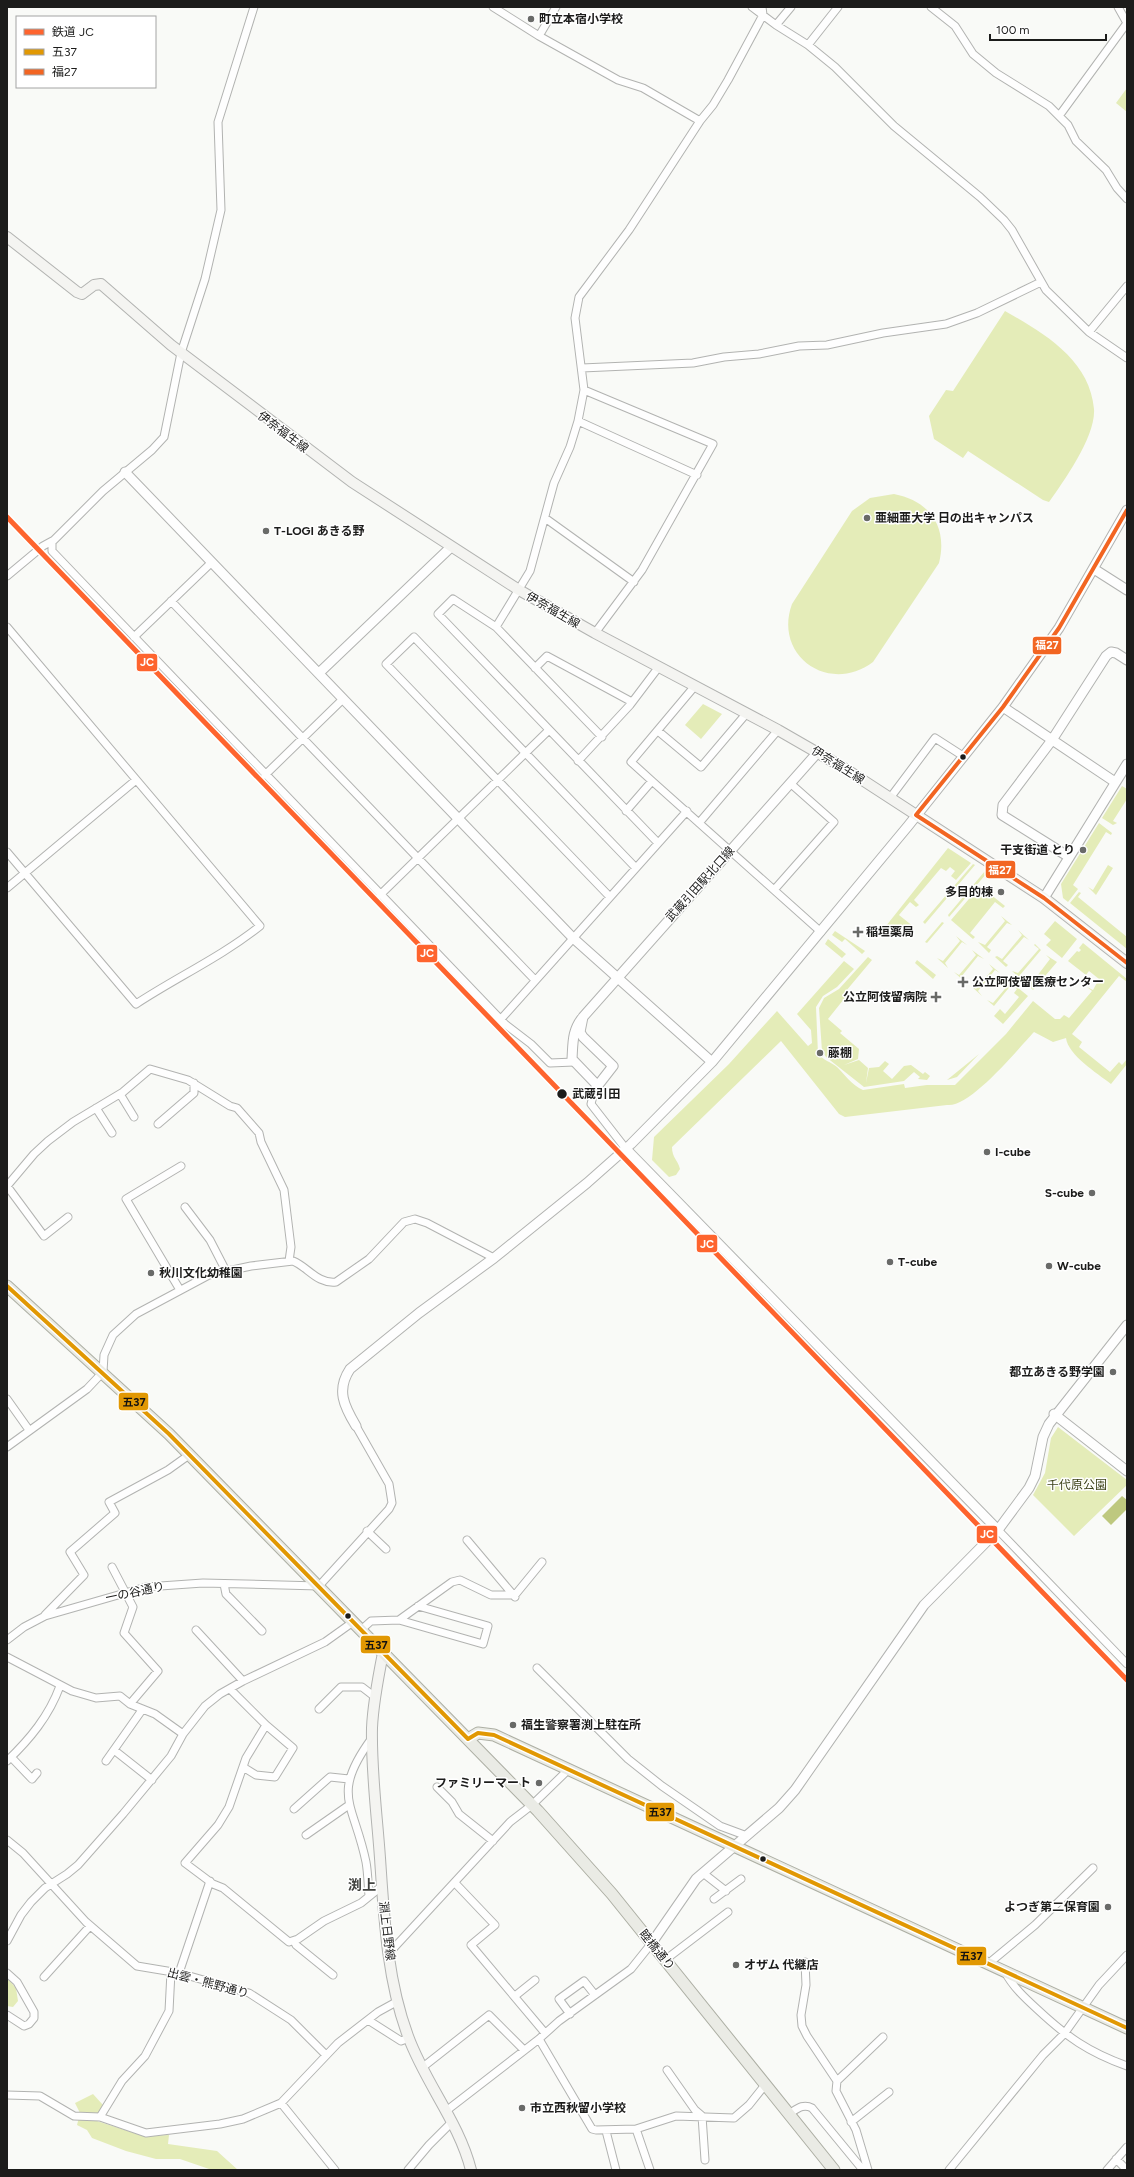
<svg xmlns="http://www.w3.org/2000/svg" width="1134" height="2177" font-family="Figtree,'Noto Sans JP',sans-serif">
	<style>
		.green { fill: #e4ecb8 }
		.water { fill: #bec87f }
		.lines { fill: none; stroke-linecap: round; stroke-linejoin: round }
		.minor-casing { stroke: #b2b3b1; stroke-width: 9 }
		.tertiary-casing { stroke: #b2b3b1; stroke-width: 11 }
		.secondary-casing { stroke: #b2b3b1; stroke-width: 12 }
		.primary-casing { stroke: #adafa4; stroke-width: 13 }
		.minor { stroke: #fefefe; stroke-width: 7 }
		.tertiary { stroke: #fefefe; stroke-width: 9 }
		.secondary { stroke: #f4f4f1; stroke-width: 10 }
		.primary { stroke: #eaebe5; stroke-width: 11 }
		.bus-1-casing { stroke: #fff; stroke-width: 7 }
		.bus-2-casing { stroke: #fff; stroke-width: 7 }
		.bus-1 { stroke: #e19803; stroke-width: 4 }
		.bus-2 { stroke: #f26522; stroke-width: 4 }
		.rail-1-casing { stroke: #fff; stroke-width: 8 }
		.rail-1 { stroke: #fe642e; stroke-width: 5 }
		.poi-dot { fill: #696a68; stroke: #fff; stroke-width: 1.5 }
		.bus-dot { fill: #1c1c1b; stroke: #fff; stroke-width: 1.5 }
		.labels { text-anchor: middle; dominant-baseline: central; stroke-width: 3; stroke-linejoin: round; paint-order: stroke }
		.poi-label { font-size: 12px; font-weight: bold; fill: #1c1c1b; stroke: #fff; text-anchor: start }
		.street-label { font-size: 12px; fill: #1c1c1b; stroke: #fff }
		.stop-label { font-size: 12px; font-weight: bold; fill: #1c1c1b; stroke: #fff; text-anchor: start }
		.park-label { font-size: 12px; fill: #3c4217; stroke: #fff }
		.quarter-label { font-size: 14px; font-weight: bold; fill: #41423f; stroke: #fff }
		.line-badge { stroke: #fff; stroke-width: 1.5 }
		.badge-label { font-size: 11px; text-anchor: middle; font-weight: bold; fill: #fff }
		.pale-badge-label { font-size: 11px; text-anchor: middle; font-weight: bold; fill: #111 }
	</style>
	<rect width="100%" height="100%" fill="#f9faf7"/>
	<!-- green -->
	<path class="green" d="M 1127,88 L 1127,112 L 1116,103 Z
		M 1005,311 C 1044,333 1090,360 1094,409 C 1096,436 1064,481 1049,502 L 1043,500 L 968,451 L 963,458 L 934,439 L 929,416 L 946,390 L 953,391 Z
		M 894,494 C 930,501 948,527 939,563 L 873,662 C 829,695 773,656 792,604 L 852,511 L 870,498 Z
		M 703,704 L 722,714 L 701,739 L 685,725 Z
		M 1122,786 L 1127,789 L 1127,799 L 1113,821 L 1117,823 L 1113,825 L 1102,818 Z
		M 1099,823 L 1112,833 L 1111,835 L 1106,832 L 1073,885 L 1078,889 L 1068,902 L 1063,898 L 1061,884 Z
		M 948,848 L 971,863 L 956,880 L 951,876 L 955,871 L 950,867 L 946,871 L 941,868 L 914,900 L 919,905 L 916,907 L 910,902 L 899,915 L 914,927 L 908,934 L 910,928 C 903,925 896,925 889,929 L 891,935 L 888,936 L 882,931 Z
		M 973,864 L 975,865 L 925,924 L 923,922 Z
		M 1108,865 L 1113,868 L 1096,895 L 1088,887 L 1093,890 Z
		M 985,871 L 987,873 L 949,917 L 948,915 Z
		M 980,886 L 1005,906 L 1003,908 L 995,902 L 970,933 L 975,937 L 973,939 L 951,920 Z
		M 1079,892 L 1081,893 L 1078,897 L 1127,937 L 1127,949 L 1070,903 Z
		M 1001,916 L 1012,925 L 1007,923 L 987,947 L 991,950 L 989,953 L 978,942 L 985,945 L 1005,921 Z
		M 1055,921 L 1077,939 L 1062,958 L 1046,945 L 1051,940 L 1044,934 Z
		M 942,922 L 944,923 L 927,943 L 925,942 Z
		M 1018,930 L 1029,940 L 1024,937 L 1003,961 L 1008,965 L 1006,967 L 995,957 L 997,956 L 1002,959 L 1022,935 Z
		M 835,931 L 865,951 L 862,954 L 845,939 L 842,942 L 832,935 Z
		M 956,936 L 967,945 L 962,942 L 945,963 L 948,968 L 937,958 L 943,961 L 960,941 Z
		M 828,939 L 846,954 L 842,958 L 825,944 Z
		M 1083,943 L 1127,979 L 1127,982 L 1119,976 L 1072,1034 L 1082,1042 L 1079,1047 L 1110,1072 L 1119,1062 L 1122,1065 L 1127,1059 L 1127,1064 L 1111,1084 C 1097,1073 1068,1055 1066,1038 L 1053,1042 L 1034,1032 C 1017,1050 970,1108 947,1105 L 845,1117 L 839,1114 L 781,1041 L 672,1147 C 672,1158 678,1160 680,1169 L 676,1175 L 669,1177 L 652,1160 L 654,1137 L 729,1064 L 777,1011 L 808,1046 L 812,1043 L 811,1030 L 797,1014 L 844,961 L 854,969 L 837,987 L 823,996 L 816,1007 L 818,1054 C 823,1060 831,1062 837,1067 C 845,1075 852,1085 863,1090 L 904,1084 L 905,1088 L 927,1085 L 955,1085 L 1006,1034 L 1033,1001 L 1055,1019 L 1060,1019 L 1064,1015 L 1069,1018 L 1092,991 L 1087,987 L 1093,990 L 1099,979 L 1089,971 L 1086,975 L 1068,961 L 1077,951 L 1079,952 L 1081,950 L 1079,948 Z
		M 1035,944 L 1041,950 L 1020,975 L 1024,979 L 1023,981 L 1012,971 L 1018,973 L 1039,949 L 1034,945 Z
		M 972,950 L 984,959 L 978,956 L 961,977 L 965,982 L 954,972 L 959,975 L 976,955 Z
		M 1046,955 L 1057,962 L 1033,990 L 1024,981 L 1028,976 L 1034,980 L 1050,959 Z
		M 868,957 L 872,960 L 846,991 L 848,994 L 828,1019 L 842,1031 L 840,1033 L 859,1049 L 858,1059 L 844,1065 L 859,1060 L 868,1068 L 866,1083 L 869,1068 L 879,1067 L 885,1061 L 889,1064 L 883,1071 L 892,1079 L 904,1066 L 911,1065 L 923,1074 L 925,1072 L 930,1076 L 927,1080 L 918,1079 L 920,1077 L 914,1072 L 904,1081 L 864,1087 L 826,1057 L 822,1051 L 819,1008 L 824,998 L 839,989 Z
		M 917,960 L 936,975 L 933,979 L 915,963 Z
		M 989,964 L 1000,973 L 995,970 L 978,991 L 982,996 L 971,986 L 976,989 L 993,969 Z
		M 1006,978 L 1028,996 L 1003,1024 L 994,1016 L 1000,1009 L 1005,1014 L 1019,997 L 1014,993 L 1017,989 L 1012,984 L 994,1006 L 987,1000 L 993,1003 L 1010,983 Z
		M 979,1054 L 957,1077 L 947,1080 Z
		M 1058,1427 L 1127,1480 L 1127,1485 L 1074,1536 L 1033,1495 L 1045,1473 L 1051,1438 Z
		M 7,1978 L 16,1988 L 18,2001 L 13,2007 L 7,2006 Z
		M 93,2094 L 103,2105 L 97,2121 L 143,2136 L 169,2135 L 168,2144 L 217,2151 L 238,2170 L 212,2170 L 180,2159 L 156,2159 L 126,2151 L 92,2138 L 87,2130 L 77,2125 L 80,2113 L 75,2103 Z"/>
	<!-- water -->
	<path class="water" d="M 1122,1496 L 1127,1500 L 1127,1509 L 1111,1525 L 1102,1516 Z"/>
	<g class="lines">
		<!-- minor casing -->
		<g class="minor-casing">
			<path id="minor" d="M 493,7 L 539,36 L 618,80 L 643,88 L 700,121
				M 752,7 L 776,25 L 808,45 L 835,67 L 894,126 L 980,197 L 1004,220 L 1012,230 L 1046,290 L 1089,332 L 1127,358
				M 931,7 L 955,26 L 973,54 L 996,73 L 1049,106 L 1068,125 L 1076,141 L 1106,170 L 1117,188 L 1127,199
				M 1118,7 L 1127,23
				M 776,25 L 791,7
				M 539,36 L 556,7
				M 808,45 L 838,7
				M 1059,116 L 1127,23
				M 1089,332 L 1127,286
				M 582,368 L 693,363 L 724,357 L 759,354 L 799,346 L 827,345 L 883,333 L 946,324 L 977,313 L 1041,282
				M 584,390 L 713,444 L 642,570 L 595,633
				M 578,421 L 697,475
				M 545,518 L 634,582
				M 52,542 L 52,551 L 505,1024 L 531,1044 L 550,1063 L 574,1062
				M 7,576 L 43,546 L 54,540 L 103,491 L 152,450 L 164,437 L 181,353 L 205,279 L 221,210 L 218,122 L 254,7
				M 171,601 L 535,980
				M 7,627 L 260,926 C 221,957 177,977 136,1004 L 7,852
				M 496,627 L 530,571 L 554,483 L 570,447 L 578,421 L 584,390 L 575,318 L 579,297 L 629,230 L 700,121 L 713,105 L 728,80 L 763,15 L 762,7
				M 134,637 L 212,562
				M 535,668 L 547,656 L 632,702
				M 658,731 L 701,767 L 746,714
				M 602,737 L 496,627 L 453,599 L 438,614 L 658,843
				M 578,761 L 630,705 L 658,668
				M 265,775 L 343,699
				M 652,781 L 631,762 L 694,687
				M 890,798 L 935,738 L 963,756
				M 626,811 L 652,781 L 821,932
				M 699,823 L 778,730
				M 7,888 L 136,780
				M 774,890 L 834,822 L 790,783
				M 380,895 L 549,730
				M 610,897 L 386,664 L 414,637 L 636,868
				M 501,1019 L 687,811
				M 596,1084 L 591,1104 L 626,1149
				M 120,1094 L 134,1117
				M 96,1108 L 112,1133
				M 158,1124 L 194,1093 L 194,1083
				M 185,1207 L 210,1240 L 226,1271
				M 68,1217 L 44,1236 L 7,1186 L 34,1154 L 48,1141 L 73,1122 L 123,1092 L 150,1069 L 188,1080 L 230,1106 L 237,1108 L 259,1133 L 261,1142 L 284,1190 L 291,1247 L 289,1261
				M 180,1290 L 126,1199 L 181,1166
				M 7,1399 L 29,1430
				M 7,1447 L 87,1389 L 103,1372 L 104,1355 L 113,1335 L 136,1314 L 209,1275 L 251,1266 L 293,1261 C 308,1267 317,1284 336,1282 L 369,1259 L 404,1222 L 415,1219 L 427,1223 L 494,1258
				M 998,1530 L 1127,1664
				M 367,1531 L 386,1549
				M 467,1540 L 515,1597
				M 112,1567 L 133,1607 L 124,1633 L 158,1671 L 130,1704
				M 224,1584 L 226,1594 L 262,1631
				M 45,1615 L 84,1575 L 70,1552 L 115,1513 L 109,1502 L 168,1470 L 189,1455
				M 399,1620 L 452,1582 L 460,1580 L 491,1595 L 515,1595 L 542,1562
				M 196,1630 L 243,1681
				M 361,1630 L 371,1621 L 399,1620 L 483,1644 L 488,1626 L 418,1606
				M 7,1640 L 24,1627 L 45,1616 L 146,1587 L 203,1583 L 319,1586 L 389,1509 L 392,1503 L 389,1484 L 356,1426
				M 7,1657 L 72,1691 L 96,1698 L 120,1696 L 130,1704 L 155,1714 L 183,1734
				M 537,1668 L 628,1759 L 662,1786 L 720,1826 L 747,1836
				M 230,1689 L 266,1725 L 246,1758 L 229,1807 L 218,1825 L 185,1863 L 213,1884 L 223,1888 L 289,1942 L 298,1939 L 324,1921 L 361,1903 L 382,1886
				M 319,1709 L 341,1687 L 362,1687 L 375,1697
				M 114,1750 L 152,1780
				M 11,1757 L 32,1779 L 37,1773
				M 7,1761 C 30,1739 49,1716 60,1686
				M 106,1761 L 142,1710
				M 243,1767 L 256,1775 L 275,1777 L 293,1748 L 266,1725
				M 437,1787 L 452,1802 L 459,1814 L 493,1841
				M 294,1809 L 330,1777 L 349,1779
				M 306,1835 L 349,1805
				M 7,1840 L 23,1853 L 86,1922 L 137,1966 L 179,1973 L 249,1993 L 291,2020 L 326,2055
				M 703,1873 L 726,1891
				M 455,1883 L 495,1925 L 471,1945 L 545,2033
				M 369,1896 C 368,1885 368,1873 366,1862 C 354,1803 330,1795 372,1738
				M 714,1899 L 741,1879
				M 7,1941 L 21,1915 L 31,1902 L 45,1888 L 67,1874 L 78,1865 L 123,1814 L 171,1756 L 183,1734 L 205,1706 L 220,1694 L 243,1681 L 325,1642 L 353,1622
				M 294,1941 L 296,1945 L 333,1975
				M 389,1952 L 391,1951 L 510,1822 L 532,1805 L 569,1769
				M 665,1960 L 728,1912
				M 805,1962 L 806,1985 L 801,2015 L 802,2026 L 807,2036 L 837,2081
				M 988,1964 L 1035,1925 L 1093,1868
				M 1005,1972 C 1013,1987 1025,1998 1037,2009 C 1067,2037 1088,2052 1127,2066
				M 7,1973 L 17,1982 L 34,2012 L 34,2018 L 29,2024 L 24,2026 L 7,2015
				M 179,1973 L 210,1881
				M 44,1977 L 90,1926
				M 515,1996 L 535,1980
				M 570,2014 L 559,1999 L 584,1981 L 595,1995
				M 368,2020 L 401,2041 L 409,2038
				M 539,2039 L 592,2129 L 596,2130 L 636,2129 L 676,2116 L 734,2118 L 749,2105 L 765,2085
				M 423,2067 L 489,2015 L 524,2050
				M 667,2070 L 695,2110 L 702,2116 L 705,2160
				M 7,2095 L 40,2096 L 74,2116 L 100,2117 L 146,2133 L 220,2124 L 243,2119 L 281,2103 L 338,2043 L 378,2012 L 398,2001
				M 281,2103 L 335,2170
				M 446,2111 L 539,2039 L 559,2021 L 631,1969 L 651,1944
				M 789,2114 C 797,2109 803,2103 812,2108 L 863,2170
				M 100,2117 L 122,2081 L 145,2056 L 169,2011 L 171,1972
				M 851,2122 L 889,2092
				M 636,2129 L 650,2170
				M 606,2131 L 616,2170
				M 1116,2159 L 1127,2170
				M 408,2170 L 429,2145 L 452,2122
				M 868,2170 L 856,2130 L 836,2091 L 837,2081 L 883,2037
				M 949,2170 L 1043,2055 L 1064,2034 L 1099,1985 L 1127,1955
				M 1107,2170 L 1127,2147"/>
		</g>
		<!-- tertiary casing -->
		<g class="tertiary-casing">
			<path id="tertiary" d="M 125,472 L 573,938 L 712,1062
				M 1094,569 L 1127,590
				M 319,673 L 451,547
				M 1003,707 L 1115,782
				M 1069,857 L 1002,815 L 1003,805 L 1052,740 L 1106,656 L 1111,652 L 1116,653 L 1127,660
				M 1044,898 L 1127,764
				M 583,1017 L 580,1032 L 583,1037 L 613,1066 L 599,1084 L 596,1084 L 572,1059 C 573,1043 572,1030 583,1017 L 818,752
				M 626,1149 L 998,1530
				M 1054,1414 L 1127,1471
				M 356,1426 C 344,1406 336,1390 350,1369 L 419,1313 L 494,1258 L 587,1183 L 631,1144 L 712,1062 L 908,826 L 1003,707 L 1059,628 L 1127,510
				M 651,1944 L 696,1879 L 779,1808 L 795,1790 L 924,1605 L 998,1530 L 1029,1488 L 1035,1476 L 1043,1437 L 1049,1424 L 1127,1325"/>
		</g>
		<!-- secondary casing -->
		<g class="secondary-casing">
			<path id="secondary" d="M 7,237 L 77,292 L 82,294 L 94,285 L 101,284 L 171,345 L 352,482 L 519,590 L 595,633 L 778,730 L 844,768 L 1044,898 L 1127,963
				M 383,1653 C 378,1678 373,1703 372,1728 C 371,1771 377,1815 380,1858 C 384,1917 387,1980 408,2036 C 425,2083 459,2122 471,2170"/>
		</g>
		<!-- primary casing -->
		<g class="primary-casing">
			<path id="primary" d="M 7,1286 L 169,1434 L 538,1811 L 612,1894 L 834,2170
				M 468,1739 L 478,1733 L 494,1735 L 1127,2028"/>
		</g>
		<!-- minor -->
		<use href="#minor" class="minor"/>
		<!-- tertiary -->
		<use href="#tertiary" class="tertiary"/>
		<!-- secondary -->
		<use href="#secondary" class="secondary"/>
		<!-- primary -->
		<use href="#primary" class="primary"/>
		<!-- bus-1 casing -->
		<g class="bus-1-casing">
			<path id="bus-1" d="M 7,1286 L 169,1434 L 468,1739 L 478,1733 L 494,1735 L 1127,2028"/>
		</g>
		<!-- bus-2 casing -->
		<g class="bus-2-casing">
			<path id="bus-2" d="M 1127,510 L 1059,628 L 1003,707 L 916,815 L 1044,898 L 1127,963"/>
		</g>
		<!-- bus-1 -->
		<use href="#bus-1" class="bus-1"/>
		<!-- bus-2 -->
		<use href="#bus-2" class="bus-2"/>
		<!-- rail-1 casing -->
		<g class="rail-1-casing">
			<path id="rail-1" d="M 7,517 L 1127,1680"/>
		</g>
		<!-- rail-1 -->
		<use href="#rail-1" class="rail-1"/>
	</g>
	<!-- markers -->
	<g class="poi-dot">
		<circle cx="531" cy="19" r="4"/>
		<circle cx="867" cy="518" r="4"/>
		<circle cx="266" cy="531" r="4"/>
		<circle cx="1083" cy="850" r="4"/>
		<circle cx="1001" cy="892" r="4"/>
		<path d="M856 926h4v4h4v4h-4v4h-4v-4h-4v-4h4z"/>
		<path d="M961 976h4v4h4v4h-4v4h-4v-4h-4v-4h4z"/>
		<path d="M934 991h4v4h4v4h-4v4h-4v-4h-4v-4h4z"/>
		<circle cx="820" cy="1053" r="4"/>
		<circle cx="987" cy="1152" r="4"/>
		<circle cx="1092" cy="1193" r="4"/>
		<circle cx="890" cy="1262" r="4"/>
		<circle cx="1049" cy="1266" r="4"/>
		<circle cx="151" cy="1273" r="4"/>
		<circle cx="1113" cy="1372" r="4"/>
		<circle cx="513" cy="1725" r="4"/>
		<circle cx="539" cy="1783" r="4"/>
		<circle cx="1108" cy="1907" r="4"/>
		<circle cx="736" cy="1965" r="4"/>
		<circle cx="522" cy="2108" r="4"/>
	</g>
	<g class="bus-dot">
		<circle cx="963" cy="757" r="3.5"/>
		<circle cx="562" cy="1094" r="5.5"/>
		<circle cx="348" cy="1616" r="3.5"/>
		<circle cx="763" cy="1859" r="3.5"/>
	</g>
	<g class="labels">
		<!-- poi labels -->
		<g class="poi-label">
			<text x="539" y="19">町立本宿小学校</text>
			<text x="875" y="518">亜細亜大学 日の出キャンパス</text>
			<text x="274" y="531">T-LOGI あきる野</text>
			<text x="1075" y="850" text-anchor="end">干支街道 とり</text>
			<text x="993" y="892" text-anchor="end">多目的棟</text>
			<text x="866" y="932">稲垣薬局</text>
			<text x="972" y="982">公立阿伎留医療センター</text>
			<text x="927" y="997" text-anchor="end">公立阿伎留病院</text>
			<text x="828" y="1053">藤棚</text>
			<text x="995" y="1152">I-cube</text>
			<text x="1084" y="1193" text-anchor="end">S-cube</text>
			<text x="898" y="1262">T-cube</text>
			<text x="1057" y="1266">W-cube</text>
			<text x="159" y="1273">秋川文化幼稚園</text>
			<text x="1105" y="1372" text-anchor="end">都立あきる野学園</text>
			<text x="521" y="1725">福生警察署渕上駐在所</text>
			<text x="531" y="1783" text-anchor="end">ファミリーマート</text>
			<text x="1100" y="1907" text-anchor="end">よつぎ第二保育園</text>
			<text x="744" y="1965">オザム 代継店</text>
			<text x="530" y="2108">市立西秋留小学校</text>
		</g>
		<!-- street labels -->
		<g class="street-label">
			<text transform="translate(283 432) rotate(37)">伊奈福生線</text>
			<text transform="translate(553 610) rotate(30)">伊奈福生線</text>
			<text transform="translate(838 765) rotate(32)">伊奈福生線</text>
			<text transform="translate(700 884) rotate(-48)">武蔵引田駅北口線</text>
			<text transform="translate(135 1592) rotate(-12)">一の谷通り</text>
			<text transform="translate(387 1931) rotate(83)">淵上日野線</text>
			<text transform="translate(657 1950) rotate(51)">睦橋通り</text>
			<text transform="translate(208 1983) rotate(15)">出雲・熊野通り</text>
		</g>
		<!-- stop labels -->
		<g class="stop-label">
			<text x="572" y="1094">武蔵引田</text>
		</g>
		<!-- park labels -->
		<g class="park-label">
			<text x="1077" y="1485">千代原公園</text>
		</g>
		<!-- quarter labels -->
		<g class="quarter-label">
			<text x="362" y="1885">渕上</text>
		</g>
	</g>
	<g class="line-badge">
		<rect x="1032" y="636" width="30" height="19" rx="4" fill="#f26522"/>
		<rect x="136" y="653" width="22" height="19" rx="4" fill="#fe642e"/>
		<rect x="985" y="860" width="31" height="19" rx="4" fill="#f26522"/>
		<rect x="416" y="944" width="22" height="19" rx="4" fill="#fe642e"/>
		<rect x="696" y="1234" width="22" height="19" rx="4" fill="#fe642e"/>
		<rect x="118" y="1392" width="31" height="19" rx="4" fill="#e19803"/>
		<rect x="976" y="1525" width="22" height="19" rx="4" fill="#fe642e"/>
		<rect x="360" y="1635" width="31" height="19" rx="4" fill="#e19803"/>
		<rect x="645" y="1802" width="30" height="20" rx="4" fill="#e19803"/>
		<rect x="956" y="1946" width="31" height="20" rx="4" fill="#e19803"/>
	</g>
	<g class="badge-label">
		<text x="1047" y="649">福27</text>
		<text x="147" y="666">JC</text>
		<text x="1000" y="874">福27</text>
		<text x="427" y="957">JC</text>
		<text x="707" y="1248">JC</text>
		<text x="987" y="1538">JC</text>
	</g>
	<g class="pale-badge-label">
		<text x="134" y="1406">五37</text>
		<text x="376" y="1649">五37</text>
		<text x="660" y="1816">五37</text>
		<text x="971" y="1960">五37</text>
	</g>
	<!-- border -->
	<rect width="1134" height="2177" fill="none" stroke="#1c1c1b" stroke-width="16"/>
	<!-- legend -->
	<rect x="16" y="16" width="140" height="72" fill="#ffffff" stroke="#a4a4a4"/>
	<rect x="24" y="29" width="20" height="6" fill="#fe642e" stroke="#a4a4a4"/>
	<text x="52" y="36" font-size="12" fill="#1c1c1b">鉄道 JC</text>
	<rect x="24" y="49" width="20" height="6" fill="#e19803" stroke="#a4a4a4"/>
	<text x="52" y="56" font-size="12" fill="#1c1c1b">五37</text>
	<rect x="24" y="69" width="20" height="6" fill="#f26522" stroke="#a4a4a4"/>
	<text x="52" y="76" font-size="12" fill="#1c1c1b">福27</text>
	<!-- scale -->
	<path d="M990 34v6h116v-6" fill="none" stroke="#1c1c1b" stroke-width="2"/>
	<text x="996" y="34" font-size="12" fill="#1c1c1b" stroke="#ffffff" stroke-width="3" paint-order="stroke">100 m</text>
</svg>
